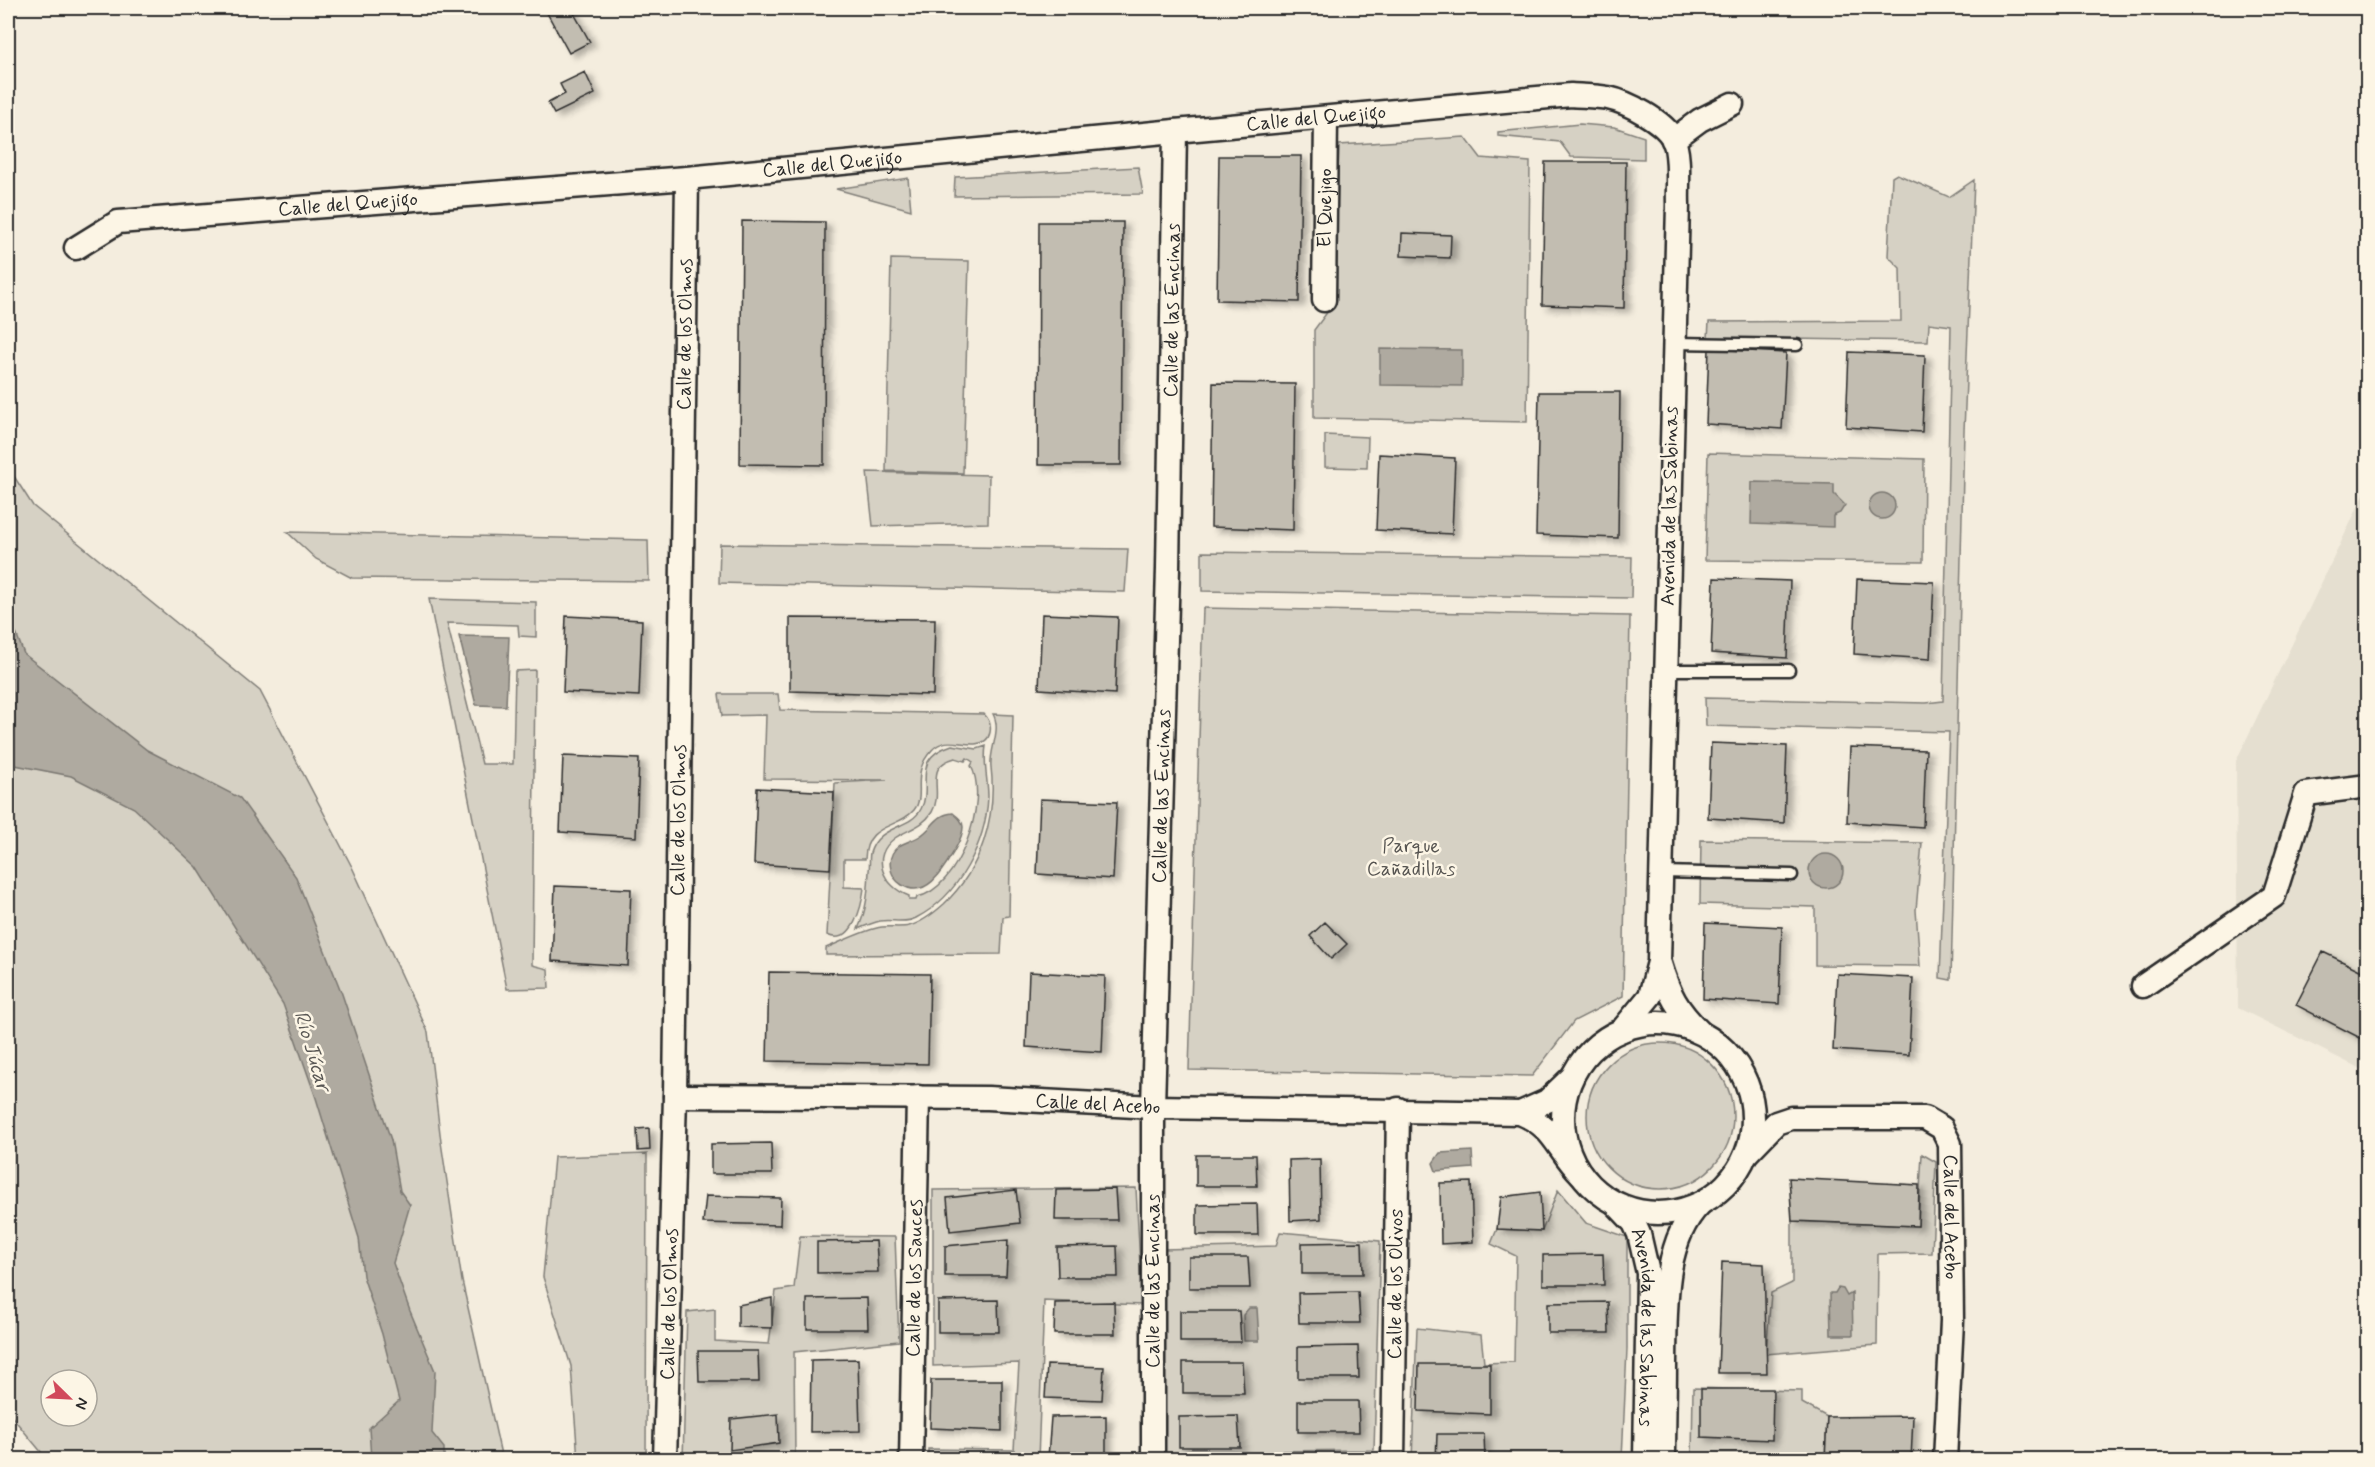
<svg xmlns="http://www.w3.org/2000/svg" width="2375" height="1467" font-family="Mynerve,sans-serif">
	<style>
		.built { fill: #e5dfd0 }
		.green { fill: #d6d1c4; stroke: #807e78; stroke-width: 1.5; fill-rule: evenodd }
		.water { fill: #afaaa0; stroke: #7a7771; stroke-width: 1.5 }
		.building { fill: #c2bdb1; stroke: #2b2b2b; stroke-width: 1.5; filter: url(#shadow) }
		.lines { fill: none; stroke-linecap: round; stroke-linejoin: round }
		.lane-casing { stroke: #2b2b2b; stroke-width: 15 }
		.street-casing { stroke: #2b2b2b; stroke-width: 27 }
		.lane { stroke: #fcf5e5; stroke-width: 10 }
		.street { stroke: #fcf5e5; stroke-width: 22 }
		.labels { text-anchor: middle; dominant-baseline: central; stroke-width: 5; stroke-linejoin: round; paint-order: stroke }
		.street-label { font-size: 20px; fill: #2b2b2b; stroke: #fcf5e5 }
		.park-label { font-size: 20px; fill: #565451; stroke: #fcf5e5 }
		.water-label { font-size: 21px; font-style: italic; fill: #595754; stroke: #fcf5e5 }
	</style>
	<defs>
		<filter id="shadow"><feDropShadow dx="6" dy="4" stdDeviation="3" flood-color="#0004"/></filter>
	</defs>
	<rect width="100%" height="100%" fill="#f4edde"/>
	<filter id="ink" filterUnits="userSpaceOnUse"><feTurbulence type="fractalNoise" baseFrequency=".0167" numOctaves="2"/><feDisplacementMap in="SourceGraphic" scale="12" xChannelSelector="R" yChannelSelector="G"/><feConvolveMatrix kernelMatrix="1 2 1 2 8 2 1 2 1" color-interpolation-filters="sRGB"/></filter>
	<g filter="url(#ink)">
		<!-- built -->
		<path class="built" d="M 2367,488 L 2367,1072 L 2238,1008 L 2236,761 Z"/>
		<!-- green -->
		<path class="green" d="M 1580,124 L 1614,127 L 1644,137 L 1644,159 L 1571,157 L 1560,142 L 1498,136 L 1498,132 Z
			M 1465,137 L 1481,158 L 1530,162 L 1527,422 L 1314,418 L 1314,330 L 1334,303 L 1339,145 Z
			M 1138,167 L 1143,194 L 954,196 L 955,177 Z
			M 1897,174 L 1949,197 L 1974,180 L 1964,431 L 1951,980 L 1940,978 L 1949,732 L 1706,726 L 1705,698 L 1926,703 L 1943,701 L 1951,326 L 1929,323 L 1928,341 L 1708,338 L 1709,322 L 1901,321 L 1900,268 L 1888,256 L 1892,177 Z
			M 908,178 L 911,210 L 836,189 Z
			M 891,259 L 969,261 L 963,473 L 886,471 Z
			M 1325,435 L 1368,437 L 1367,468 L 1325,467 Z
			M 1708,453 L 1924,459 L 1923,562 L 1705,560 Z
			M 8,467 L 33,506 L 260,691 L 352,867 L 428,1032 L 441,1142 L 462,1281 L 502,1459 L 47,1459 L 8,1412 ZM 51,1380 L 87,1380 L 87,1416 L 51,1416 Z
			M 867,472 L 989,475 L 988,523 L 873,526 Z
			M 287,532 L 648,540 L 649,581 L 352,578 L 316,559 Z
			M 720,544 L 1128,549 L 1125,592 L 719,583 Z
			M 1202,552 L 1632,557 L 1631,598 L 1202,591 Z
			M 429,599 L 536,602 L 536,637 L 519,636 L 518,625 L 447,623 L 482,764 L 513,764 L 515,671 L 535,670 L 532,965 L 548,969 L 549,988 L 507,989 Z
			M 1203,608 L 1630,616 L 1623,996 L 1574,1021 L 1532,1076 L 1189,1070 Z
			M 719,694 L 778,694 L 780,710 L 984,714 C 994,724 993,743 975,744 C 959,745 945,736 932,750 C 909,774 927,795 914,810 C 897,830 866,822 865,859 L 844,859 L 844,887 L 864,888 C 862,905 853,947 827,935 L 835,783 L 887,780 L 764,779 L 766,715 L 722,716 Z
			M 993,714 L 1013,715 L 1009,916 L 1003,917 L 1001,954 L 826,955 L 826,948 C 841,942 866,929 882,927 C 890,926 900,928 909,926 C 921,923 934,913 944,904 C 981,869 997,818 991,767 C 989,750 1002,730 993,714 Z
			M 952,745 L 977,749 L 986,746 C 983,763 988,780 988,797 C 986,843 959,896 916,918 C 905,924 892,919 880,921 C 872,923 865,926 858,929 C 867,909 868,892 869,871 C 870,865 869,858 870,853 C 879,824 910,830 921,809 C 934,785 909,759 952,745 ZM 955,758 L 965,761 L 967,758 L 973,762 L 971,766 C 990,801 958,890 917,897 L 916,900 L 909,900 L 909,896 C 884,887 869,857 895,838 C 908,829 923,827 932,812 C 945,790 922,767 955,758 Z
			M 1701,840 L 1922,843 L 1916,910 L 1920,966 L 1815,965 L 1815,907 L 1700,904 Z
			M1587 1116a73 73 0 1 1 146 0a73 73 0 1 1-146 0Z
			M 647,1154 L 646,1459 L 578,1459 L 571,1366 L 543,1277 L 554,1157 Z
			M 1922,1154 L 1936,1162 L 1932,1253 L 1878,1254 L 1877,1345 L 1766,1354 L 1771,1293 L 1792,1283 L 1792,1221 L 1918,1226 Z
			M 1136,1188 L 1142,1305 L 1044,1301 L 1038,1459 L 928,1459 L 928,1449 L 1014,1450 L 1019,1363 L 933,1366 L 933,1190 Z
			M 1558,1190 L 1586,1223 L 1627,1237 L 1627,1349 L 1622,1459 L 1412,1460 L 1417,1328 L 1481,1335 L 1484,1363 L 1514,1362 L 1516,1256 L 1491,1244 L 1497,1229 L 1542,1231 Z
			M 1280,1232 L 1380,1241 L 1374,1450 L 1275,1451 L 1272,1460 L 1161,1460 L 1164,1249 L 1276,1246 Z
			M 800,1236 L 895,1237 L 899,1341 L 794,1352 L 795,1456 L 864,1459 L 795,1460 L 794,1456 L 740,1460 L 683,1460 L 687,1312 L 715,1309 L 715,1341 L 769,1344 L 776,1291 L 794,1288 Z
			M 1693,1388 L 1802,1391 L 1802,1403 L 1827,1417 L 1825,1459 L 1692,1460 Z"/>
		<!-- water -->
		<path class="water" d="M 1380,349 L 1462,350 L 1462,386 L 1380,385 Z
			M 1752,482 L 1834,484 L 1834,494 L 1845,505 L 1840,513 L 1833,516 L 1833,527 L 1751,524 Z
			M1869 506a13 13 0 1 1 26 0a13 13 0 1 1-26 0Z
			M 8,612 L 24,654 L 147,750 L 240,798 L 296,877 L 342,994 L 391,1140 L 400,1191 L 410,1205 L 393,1263 L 410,1311 L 435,1371 L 432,1433 L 444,1448 L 444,1459 L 371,1459 L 369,1428 L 399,1401 L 382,1334 L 363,1276 L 359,1238 L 316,1098 L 283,1004 L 197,867 L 134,808 L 71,776 L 10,764 L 8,760 Z
			M 459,636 L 509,637 L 506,706 L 476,705 Z
			M 953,813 C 958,817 963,821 963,827 C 963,837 957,845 953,853 C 943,870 926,900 902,885 C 889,877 885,856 899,846 C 905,842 914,840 920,836 C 933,828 936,814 953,813 Z
			M1809 871a17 17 0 1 1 34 0a17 17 0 1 1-34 0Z
			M 1472,1151 L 1473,1168 L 1436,1171 L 1433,1163 L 1440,1153 Z
			M 1838,1288 L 1843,1289 L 1847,1296 L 1852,1293 L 1853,1335 L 1831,1335 L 1830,1293 L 1835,1293 Z
			M 1249,1308 L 1257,1308 L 1259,1341 L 1244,1341 L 1243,1315 Z"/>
		<!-- building -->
		<path class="building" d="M 552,8 L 571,8 L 590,42 L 569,53 L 546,11 Z
			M 585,72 L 595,94 L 554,114 L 548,103 L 565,94 L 560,84 Z
			M 1219,156 L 1301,156 L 1299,302 L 1217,300 Z
			M 1545,162 L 1626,162 L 1624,308 L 1542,305 Z
			M 742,221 L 825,222 L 824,465 L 740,464 Z
			M 1039,222 L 1123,222 L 1121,465 L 1038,465 Z
			M 1402,233 L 1451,235 L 1450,258 L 1401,256 Z
			M 1709,349 L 1786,353 L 1782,429 L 1706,424 Z
			M 1849,352 L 1925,355 L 1922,432 L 1846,427 Z
			M 1213,383 L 1295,384 L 1293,530 L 1211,527 Z
			M 1539,392 L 1620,392 L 1618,538 L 1536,535 Z
			M 1379,454 L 1455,458 L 1452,534 L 1376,530 Z
			M 1714,578 L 1790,581 L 1787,658 L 1711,653 Z
			M 1857,579 L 1934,582 L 1930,659 L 1854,654 Z
			M 1042,614 L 1118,617 L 1115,694 L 1039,689 Z
			M 566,616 L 642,620 L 639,696 L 563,692 Z
			M 790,618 L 935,619 L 933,695 L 790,691 Z
			M 1711,743 L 1787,746 L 1784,823 L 1708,818 Z
			M 1850,747 L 1926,750 L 1923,827 L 1847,822 Z
			M 563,756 L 639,759 L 636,837 L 560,832 Z
			M 757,788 L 834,792 L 830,869 L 754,864 Z
			M 1040,799 L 1117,802 L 1113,879 L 1037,874 Z
			M 555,886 L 631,889 L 628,966 L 552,961 Z
			M 1325,922 L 1347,944 L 1331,959 L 1310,936 Z
			M 1705,923 L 1782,927 L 1779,1004 L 1703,999 Z
			M 2323,952 L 2368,974 L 2368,1042 L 2296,1005 Z
			M 769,972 L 930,974 L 928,1064 L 767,1061 Z
			M 1029,972 L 1105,976 L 1102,1052 L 1026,1047 Z
			M 1837,974 L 1913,978 L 1909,1055 L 1833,1050 Z
			M 649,1128 L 650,1150 L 638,1151 L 637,1129 Z
			M 771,1143 L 772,1174 L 711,1174 L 711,1144 Z
			M 1196,1155 L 1256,1155 L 1257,1186 L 1196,1186 Z
			M 1320,1159 L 1321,1219 L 1290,1221 L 1289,1160 Z
			M 1789,1178 L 1919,1185 L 1918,1226 L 1792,1221 Z
			M 1471,1182 L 1473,1242 L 1441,1244 L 1440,1183 Z
			M 1115,1189 L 1117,1220 L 1055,1220 L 1056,1190 Z
			M 1016,1190 L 1020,1223 L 950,1231 L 947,1198 Z
			M 1540,1192 L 1542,1231 L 1497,1229 L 1501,1197 Z
			M 706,1196 L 781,1198 L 780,1225 L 703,1223 Z
			M 1257,1204 L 1258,1235 L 1197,1235 L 1197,1205 Z
			M 1008,1240 L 1006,1276 L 945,1276 L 945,1246 Z
			M 876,1241 L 878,1272 L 817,1273 L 817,1242 Z
			M 1362,1242 L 1363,1274 L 1302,1274 L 1302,1243 Z
			M 1117,1246 L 1118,1277 L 1058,1277 L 1057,1247 Z
			M 1603,1254 L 1604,1285 L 1543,1285 L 1543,1255 Z
			M 1189,1257 L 1248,1257 L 1250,1288 L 1189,1288 Z
			M 1722,1262 L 1764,1264 L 1767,1373 L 1718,1373 Z
			M 1358,1292 L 1360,1323 L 1299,1323 L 1298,1293 Z
			M 772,1298 L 772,1328 L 738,1327 L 738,1305 Z
			M 867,1298 L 868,1329 L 807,1329 L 807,1299 Z
			M 998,1300 L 999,1332 L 938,1332 L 938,1301 Z
			M 1114,1302 L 1115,1334 L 1054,1334 L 1055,1303 Z
			M 1608,1302 L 1609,1333 L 1548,1333 L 1548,1303 Z
			M 1180,1311 L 1239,1311 L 1241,1342 L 1180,1342 Z
			M 1358,1346 L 1359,1378 L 1298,1378 L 1298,1347 Z
			M 698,1351 L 758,1351 L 759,1382 L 699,1382 Z
			M 858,1359 L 860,1431 L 810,1432 L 811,1360 Z
			M 1183,1362 L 1242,1362 L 1244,1393 L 1183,1393 Z
			M 1419,1364 L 1490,1364 L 1490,1414 L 1418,1411 Z
			M 1047,1365 L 1104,1367 L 1102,1400 L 1045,1398 Z
			M 931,1380 L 1002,1380 L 1002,1431 L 930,1428 Z
			M 1701,1389 L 1773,1389 L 1772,1440 L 1701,1437 Z
			M 1298,1401 L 1358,1401 L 1359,1432 L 1298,1432 Z
			M 778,1414 L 779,1443 L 730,1450 L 731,1419 Z
			M 1106,1416 L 1106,1455 L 1048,1458 L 1051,1417 Z
			M 1238,1416 L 1240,1447 L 1179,1447 L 1179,1417 Z
			M 1913,1416 L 1911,1460 L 1825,1460 L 1827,1417 Z
			M 1437,1434 L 1484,1434 L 1485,1460 L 1436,1460 Z
			M 1769,1457 L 1769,1460 L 1698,1460 L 1698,1458 Z
			M 1285,1458 L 1357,1458 L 1357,1460 Z"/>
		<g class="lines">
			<!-- lane casing -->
			<g class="lane-casing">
				<path id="lane" d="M 1674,343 L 1797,345
					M 1666,670 L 1789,670
					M 1662,872 L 1792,875"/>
			</g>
			<!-- street casing -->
			<g class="street-casing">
				<g id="street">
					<path d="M 1673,140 L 1700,120 L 1732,104"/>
					<path id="s1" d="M 76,248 L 118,222 L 687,178 L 1175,131 L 1571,95 C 1583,96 1596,96 1608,98 C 1627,102 1664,121 1673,139 C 1681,154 1677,187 1678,204 L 1659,962 L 1650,996 L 1622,1030"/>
					<path id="s2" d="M 1324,300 L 1326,118"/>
					<path d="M 1660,964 C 1669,994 1677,1010 1700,1032"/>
					<path d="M 2143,986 L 2274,896 L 2306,794 L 2368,786"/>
					<circle cx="1658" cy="1118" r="95"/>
					<path id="s3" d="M 675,1096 L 988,1098 L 1153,1107 L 1520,1113 C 1555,1127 1556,1149 1581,1174"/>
					<path d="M 1520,1113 L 1547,1101 L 1570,1079"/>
					<path id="s4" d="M 1747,1153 L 1776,1123 L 1791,1118 L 1925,1118 L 1942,1128 L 1950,1144 L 1952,1321 L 1945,1460"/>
					<path id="s5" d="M 1616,1204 L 1634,1223 L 1639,1234 L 1648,1273 L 1645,1460"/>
					<path id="s6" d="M 665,1460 L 675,1096 L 687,178"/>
					<path id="s7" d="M 911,1460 L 918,1097"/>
					<path id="s8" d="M 1153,1460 L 1153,1107 L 1168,568 L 1175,131"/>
					<path id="s9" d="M 1393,1460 L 1398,1109"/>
					<path d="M 1664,1460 C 1664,1427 1665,1395 1665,1362 C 1666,1312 1662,1242 1700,1204"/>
				</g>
			</g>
			<!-- lane -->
			<use href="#lane" class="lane"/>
			<!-- street -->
			<use href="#street" class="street"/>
		</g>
	</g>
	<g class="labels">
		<!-- street labels -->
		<g class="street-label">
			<text stroke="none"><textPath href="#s1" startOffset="1252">Calle del Quejigo</textPath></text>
			<text stroke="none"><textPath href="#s1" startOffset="766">Calle del Quejigo</textPath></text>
			<text stroke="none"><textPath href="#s1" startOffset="280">Calle del Quejigo</textPath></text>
			<text stroke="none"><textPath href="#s2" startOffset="92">El Quejigo</textPath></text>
			<text stroke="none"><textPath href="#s8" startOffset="1150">Calle de las Encinas</textPath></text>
			<text stroke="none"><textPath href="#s6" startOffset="1126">Calle de los Olmos</textPath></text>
			<text transform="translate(1670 506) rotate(-89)">Avenida de las Sabinas</text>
			<text stroke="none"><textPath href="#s8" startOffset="664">Calle de las Encinas</textPath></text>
			<text stroke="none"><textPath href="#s6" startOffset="640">Calle de los Olmos</textPath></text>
			<text stroke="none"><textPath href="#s3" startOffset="423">Calle del Acebo</textPath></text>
			<text stroke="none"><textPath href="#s4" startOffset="302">Calle del Acebo</textPath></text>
			<text stroke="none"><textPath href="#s7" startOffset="182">Calle de los Sauces</textPath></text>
			<text transform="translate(1153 1281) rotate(-90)">Calle de las Encinas</text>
			<text stroke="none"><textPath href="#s9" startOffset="176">Calle de los Olivos</textPath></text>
			<text stroke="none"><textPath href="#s6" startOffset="156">Calle de los Olmos</textPath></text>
			<text stroke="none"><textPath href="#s5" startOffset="132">Avenida de las Sabinas</textPath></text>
		</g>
		<!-- park labels -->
		<g class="park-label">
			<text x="1411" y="846">Parque<tspan x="1411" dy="23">Cañadillas</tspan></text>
		</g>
		<!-- water labels -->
		<g class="water-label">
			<text transform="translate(312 1051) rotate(73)">Río Júcar</text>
		</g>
	</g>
	<!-- margin -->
	<rect width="2375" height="1467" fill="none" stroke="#fcf5e5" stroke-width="30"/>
	<rect x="15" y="15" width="2345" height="1437" fill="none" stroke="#2b2b2b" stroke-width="2" filter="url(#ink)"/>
	<!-- north arrow -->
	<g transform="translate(69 1398) rotate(114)"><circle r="28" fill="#fcf5e5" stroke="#a8a49b" stroke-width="1.5"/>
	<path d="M0-4.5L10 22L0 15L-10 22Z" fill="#d1495b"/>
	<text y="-9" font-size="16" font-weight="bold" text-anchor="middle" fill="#2b2b2b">N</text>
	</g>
</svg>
